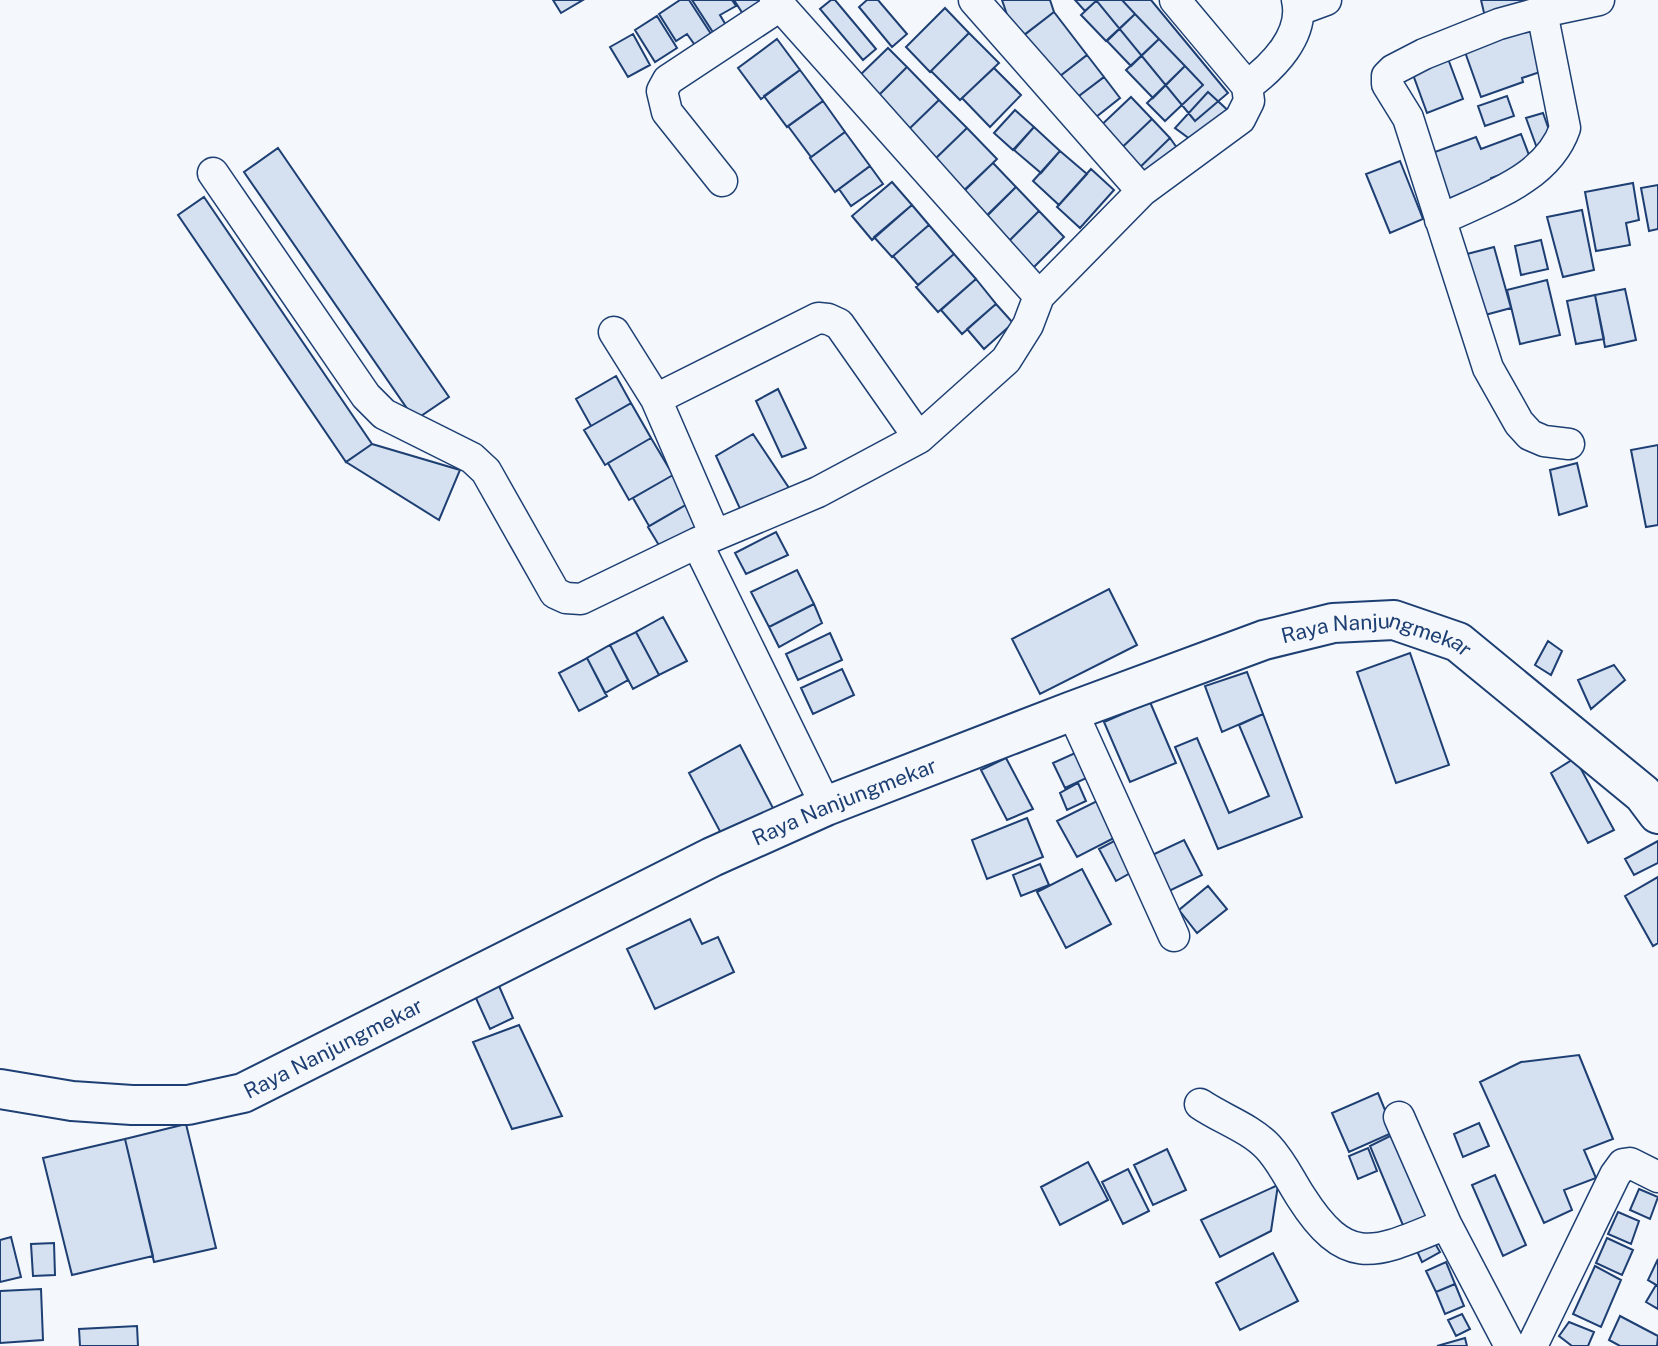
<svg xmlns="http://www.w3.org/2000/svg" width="1658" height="1346" font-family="'Public Sans',sans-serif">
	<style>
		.building { fill: #d5e0f0; stroke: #1d3f73; stroke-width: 2 }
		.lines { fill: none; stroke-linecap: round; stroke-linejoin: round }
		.street-casing { stroke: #1d3f73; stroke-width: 33 }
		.secondary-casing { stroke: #1d3f73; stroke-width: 42 }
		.street { stroke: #f4f7fb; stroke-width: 30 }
		.secondary { stroke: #f4f7fb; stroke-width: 38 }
		.labels { text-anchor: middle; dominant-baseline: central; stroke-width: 5; stroke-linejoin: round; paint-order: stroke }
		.street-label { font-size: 21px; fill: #1d3f73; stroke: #f4f7fb }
	</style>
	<rect width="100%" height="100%" fill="#f4f7fb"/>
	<!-- building -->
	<path class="building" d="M 553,0 L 583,0 L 561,13 Z
		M 680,0 L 689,0 L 713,37 L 697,48 L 687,34 L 676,41 L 659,14 Z
		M 692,0 L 732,0 L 736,6 L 720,15 L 730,32 L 718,40 Z
		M 734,0 L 760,0 L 761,2 L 743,14 Z
		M 831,0 L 835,0 L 876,49 L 863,60 L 820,9 Z
		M 867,0 L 878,0 L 907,34 L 892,47 L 859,7 Z
		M 1002,0 L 1050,0 L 1054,12 L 1016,41 Z
		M 1075,0 L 1097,0 L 1085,11 Z
		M 1096,0 L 1151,0 L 1228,93 L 1195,121 Z
		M 1097,0 L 1122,0 L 1135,14 L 1106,41 L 1081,15 Z
		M 1481,0 L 1531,0 L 1485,17 Z
		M 945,8 L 969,33 L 930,72 L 906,47 Z
		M 1054,12 L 1087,55 L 1051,83 L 1018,40 Z
		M 1135,14 L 1159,39 L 1131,66 L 1107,41 Z
		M 657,16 L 677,48 L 655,62 L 635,30 Z
		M 1527,21 L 1546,70 L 1522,78 L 1523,82 L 1481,97 L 1465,52 Z
		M 969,33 L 999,63 L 960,100 L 931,71 Z
		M 633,34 L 650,65 L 628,77 L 610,47 Z
		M 777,39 L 800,70 L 761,99 L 738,68 Z
		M 1159,39 L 1185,66 L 1153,98 L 1126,70 Z
		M 888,48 L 907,67 L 877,97 L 857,78 Z
		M 1087,55 L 1104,77 L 1075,99 L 1055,80 Z
		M 1447,56 L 1463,99 L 1427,113 L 1411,69 Z
		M 1185,66 L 1203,85 L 1165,121 L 1147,103 Z
		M 907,67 L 939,100 L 908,130 L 877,97 Z
		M 994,68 L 1021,95 L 990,127 L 962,98 Z
		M 800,70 L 823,101 L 787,127 L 764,96 Z
		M 1104,77 L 1120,98 L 1091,121 L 1075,99 Z
		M 1208,92 L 1233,115 L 1198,145 L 1175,128 Z
		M 1507,96 L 1514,116 L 1485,126 L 1478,106 Z
		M 1131,97 L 1152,119 L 1115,154 L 1094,132 Z
		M 939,100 L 967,128 L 936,158 L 908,130 Z
		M 823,101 L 845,132 L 811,157 L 788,126 Z
		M 1015,110 L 1034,127 L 1013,150 L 994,133 Z
		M 1543,113 L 1554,144 L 1538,151 L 1526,118 Z
		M 1152,119 L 1170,138 L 1131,176 L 1112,157 Z
		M 1034,127 L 1060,151 L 1041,173 L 1014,150 Z
		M 967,128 L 997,159 L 961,194 L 931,163 Z
		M 845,132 L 870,166 L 835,192 L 810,158 Z
		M 1521,134 L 1532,163 L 1491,178 L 1493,184 L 1449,200 L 1432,153 L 1476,137 L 1481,149 Z
		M 1170,138 L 1182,155 L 1149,181 L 1135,172 Z
		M 278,148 L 449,397 L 415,420 L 244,172 Z
		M 1060,151 L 1087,174 L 1059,205 L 1033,181 Z
		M 1400,161 L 1423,219 L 1390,233 L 1366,174 Z
		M 993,163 L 1016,187 L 984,219 L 960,194 Z
		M 870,166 L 883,184 L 851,206 L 839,189 Z
		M 1091,169 L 1114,190 L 1080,228 L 1057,207 Z
		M 892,182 L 912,205 L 872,240 L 852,216 Z
		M 1633,183 L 1639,220 L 1626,223 L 1630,245 L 1596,251 L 1585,192 Z
		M 1658,185 L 1658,229 L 1649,231 L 1641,188 Z
		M 1016,187 L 1039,211 L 1005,245 L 981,221 Z
		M 204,197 L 372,444 L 346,462 L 178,215 Z
		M 912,205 L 929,225 L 892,257 L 874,237 Z
		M 1582,210 L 1594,270 L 1563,277 L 1547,217 Z
		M 1039,211 L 1064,237 L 1033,268 L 1008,242 Z
		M 929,225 L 954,254 L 918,285 L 893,256 Z
		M 1541,240 L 1548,269 L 1521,275 L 1515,246 Z
		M 1494,247 L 1511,308 L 1485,315 L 1467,254 Z
		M 954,254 L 976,279 L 938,312 L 916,287 Z
		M 976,279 L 996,304 L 962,334 L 941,310 Z
		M 1547,280 L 1560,335 L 1520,344 L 1507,290 Z
		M 1625,289 L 1636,340 L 1605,347 L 1595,295 Z
		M 1595,295 L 1604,339 L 1576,344 L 1567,301 Z
		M 996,304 L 1013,323 L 984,349 L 967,329 Z
		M 616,376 L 631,403 L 591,426 L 576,399 Z
		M 778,389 L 806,448 L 782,457 L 756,401 Z
		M 631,403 L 651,438 L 605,465 L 584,430 Z
		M 753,434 L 789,488 L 742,513 L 716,456 Z
		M 651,438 L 673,475 L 629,500 L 608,463 Z
		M 372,444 L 460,470 L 439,520 L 346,462 Z
		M 1658,445 L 1658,525 L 1646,527 L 1631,450 Z
		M 1577,463 L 1587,506 L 1559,515 L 1550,470 Z
		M 673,475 L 689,503 L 649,526 L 633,498 Z
		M 689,503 L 701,524 L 660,547 L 648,527 Z
		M 776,532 L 788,555 L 746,574 L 735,553 Z
		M 797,570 L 814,604 L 769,627 L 751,592 Z
		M 1109,589 L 1137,645 L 1040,694 L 1012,639 Z
		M 814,604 L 822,623 L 779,647 L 769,627 Z
		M 663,617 L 687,661 L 659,675 L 636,632 Z
		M 636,632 L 659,675 L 633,689 L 610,645 Z
		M 830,633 L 842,660 L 798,680 L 786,654 Z
		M 1548,641 L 1562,651 L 1551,675 L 1535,665 Z
		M 610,645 L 628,680 L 605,693 L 587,658 Z
		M 1410,653 L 1449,765 L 1396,783 L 1357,672 Z
		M 587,658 L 607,696 L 579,711 L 559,673 Z
		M 1614,665 L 1625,680 L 1591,709 L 1578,680 Z
		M 842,669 L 854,695 L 813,714 L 801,688 Z
		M 1247,672 L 1263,714 L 1222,732 L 1205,686 Z
		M 1150,702 L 1176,763 L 1130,782 L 1104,722 Z
		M 1263,714 L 1302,817 L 1218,849 L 1175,747 L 1197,738 L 1229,813 L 1269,796 L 1239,725 Z
		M 740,745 L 774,810 L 723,837 L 689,773 Z
		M 1084,749 L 1095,774 L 1065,788 L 1053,763 Z
		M 1006,758 L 1033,809 L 1007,820 L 981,770 Z
		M 1575,758 L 1614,830 L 1588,843 L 1551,773 Z
		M 1078,783 L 1086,801 L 1067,810 L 1060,793 Z
		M 1097,801 L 1114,838 L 1077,857 L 1057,821 Z
		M 1027,818 L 1043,857 L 987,879 L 972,840 Z
		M 1116,840 L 1132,872 L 1116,881 L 1099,849 Z
		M 1184,840 L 1202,875 L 1165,893 L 1148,857 Z
		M 1658,841 L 1658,863 L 1634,875 L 1625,859 Z
		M 1040,864 L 1049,885 L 1021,896 L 1013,875 Z
		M 1082,869 L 1111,924 L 1066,948 L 1037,892 Z
		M 1658,877 L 1658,943 L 1653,946 L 1625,896 Z
		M 1208,886 L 1227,909 L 1197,933 L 1179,910 Z
		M 690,919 L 702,944 L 718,937 L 734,972 L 655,1009 L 627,949 Z
		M 499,986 L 513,1018 L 490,1029 L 475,996 Z
		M 519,1025 L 562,1116 L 512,1129 L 473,1042 Z
		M 1579,1055 L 1613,1139 L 1584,1150 L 1596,1178 L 1564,1190 L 1572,1210 L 1544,1223 L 1480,1082 L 1521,1062 Z
		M 1378,1093 L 1394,1132 L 1349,1152 L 1332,1113 Z
		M 1479,1123 L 1489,1146 L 1463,1157 L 1454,1134 Z
		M 186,1124 L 216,1248 L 154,1262 L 125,1139 Z
		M 1394,1134 L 1432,1224 L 1407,1235 L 1370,1146 Z
		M 125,1139 L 153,1256 L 72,1275 L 43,1158 Z
		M 1368,1148 L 1377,1171 L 1358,1179 L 1349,1156 Z
		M 1167,1149 L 1186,1190 L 1153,1205 L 1134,1165 Z
		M 1088,1162 L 1108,1200 L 1060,1225 L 1041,1187 Z
		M 1128,1169 L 1149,1211 L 1123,1224 L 1102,1182 Z
		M 1495,1175 L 1526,1245 L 1503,1256 L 1472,1185 Z
		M 1278,1185 L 1271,1231 L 1220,1257 L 1201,1220 Z
		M 1639,1189 L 1658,1197 L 1650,1219 L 1630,1210 Z
		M 1618,1212 L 1639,1221 L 1631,1244 L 1608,1234 Z
		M 11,1237 L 21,1277 L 0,1282 L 0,1240 Z
		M 1607,1238 L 1633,1250 L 1622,1275 L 1596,1263 Z
		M 1433,1240 L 1440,1252 L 1422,1262 L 1416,1249 Z
		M 54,1243 L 55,1275 L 33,1276 L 31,1244 Z
		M 1273,1253 L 1298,1301 L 1240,1330 L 1216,1283 Z
		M 1658,1259 L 1658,1286 L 1648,1280 Z
		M 1446,1262 L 1455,1284 L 1436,1292 L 1426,1271 Z
		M 1595,1266 L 1621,1280 L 1601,1327 L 1573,1314 Z
		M 1455,1284 L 1464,1306 L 1445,1314 L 1436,1292 Z
		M 1656,1285 L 1658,1286 L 1658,1309 L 1646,1302 Z
		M 41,1289 L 43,1340 L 0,1343 L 0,1291 Z
		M 1462,1314 L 1470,1329 L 1456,1336 L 1448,1320 Z
		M 1620,1316 L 1658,1336 L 1657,1346 L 1620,1346 L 1609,1340 Z
		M 1569,1322 L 1594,1332 L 1588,1346 L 1572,1346 L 1559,1336 Z
		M 137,1326 L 138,1346 L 80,1346 L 79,1329 Z
		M 1465,1338 L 1467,1346 L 1437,1346 Z"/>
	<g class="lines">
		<!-- street casing -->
		<g class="street-casing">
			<path id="street" d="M 775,0 L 1039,296
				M 974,0 L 1142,191
				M 1299,10 L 1326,0
				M 1247,86 C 1273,67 1305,35 1297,0
				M 213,173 L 366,396 L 384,414 L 472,458 L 486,471 L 555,593 L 566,598 L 581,599 L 697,543 L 818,492 L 919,438 L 1006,360 L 1028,325 L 1039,296 L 1142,191 L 1240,119 L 1249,101 L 1247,86 L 1175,0
				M 722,181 L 667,112 L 662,91 L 668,80 L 780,6
				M 1440,220 C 1485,198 1547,180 1565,128 L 1542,12
				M 614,332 L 656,399 L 715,535
				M 656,399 L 818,318 L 828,319 L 839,324 L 919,438
				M 1569,444 L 1544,441 L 1530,435 L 1519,423 L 1488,368 L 1408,118 L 1387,84 L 1387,76 L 1393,70 L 1424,54 L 1499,24 L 1542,12 L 1599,0
				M 697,543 L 826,806
				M 1072,711 L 1174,936
				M 1200,1104 C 1222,1119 1250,1128 1268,1147 C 1282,1162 1290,1180 1301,1197 C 1348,1271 1377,1252 1446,1224
				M 1399,1117 L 1446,1224 L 1510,1346
				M 1532,1346 L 1615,1175 L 1623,1164 L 1630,1163 L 1658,1177"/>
		</g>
		<!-- secondary casing -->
		<g class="secondary-casing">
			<g id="secondary">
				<path id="s1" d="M 0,1089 L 72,1101 L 132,1105 L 188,1105 L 243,1093 L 712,857 L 826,806 L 1072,711 L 1264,640 L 1333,623 L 1394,620 L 1458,642 L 1643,794 L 1658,814"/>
			</g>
		</g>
		<!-- street -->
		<use href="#street" class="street"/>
		<!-- secondary -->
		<use href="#secondary" class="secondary"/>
	</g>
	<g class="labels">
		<!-- street labels -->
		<g class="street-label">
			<text stroke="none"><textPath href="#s1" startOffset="1480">Raya Nanjungmekar</textPath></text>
			<text stroke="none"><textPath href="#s1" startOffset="914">Raya Nanjungmekar</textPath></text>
			<text stroke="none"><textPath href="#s1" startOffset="346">Raya Nanjungmekar</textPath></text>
		</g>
	</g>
</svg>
